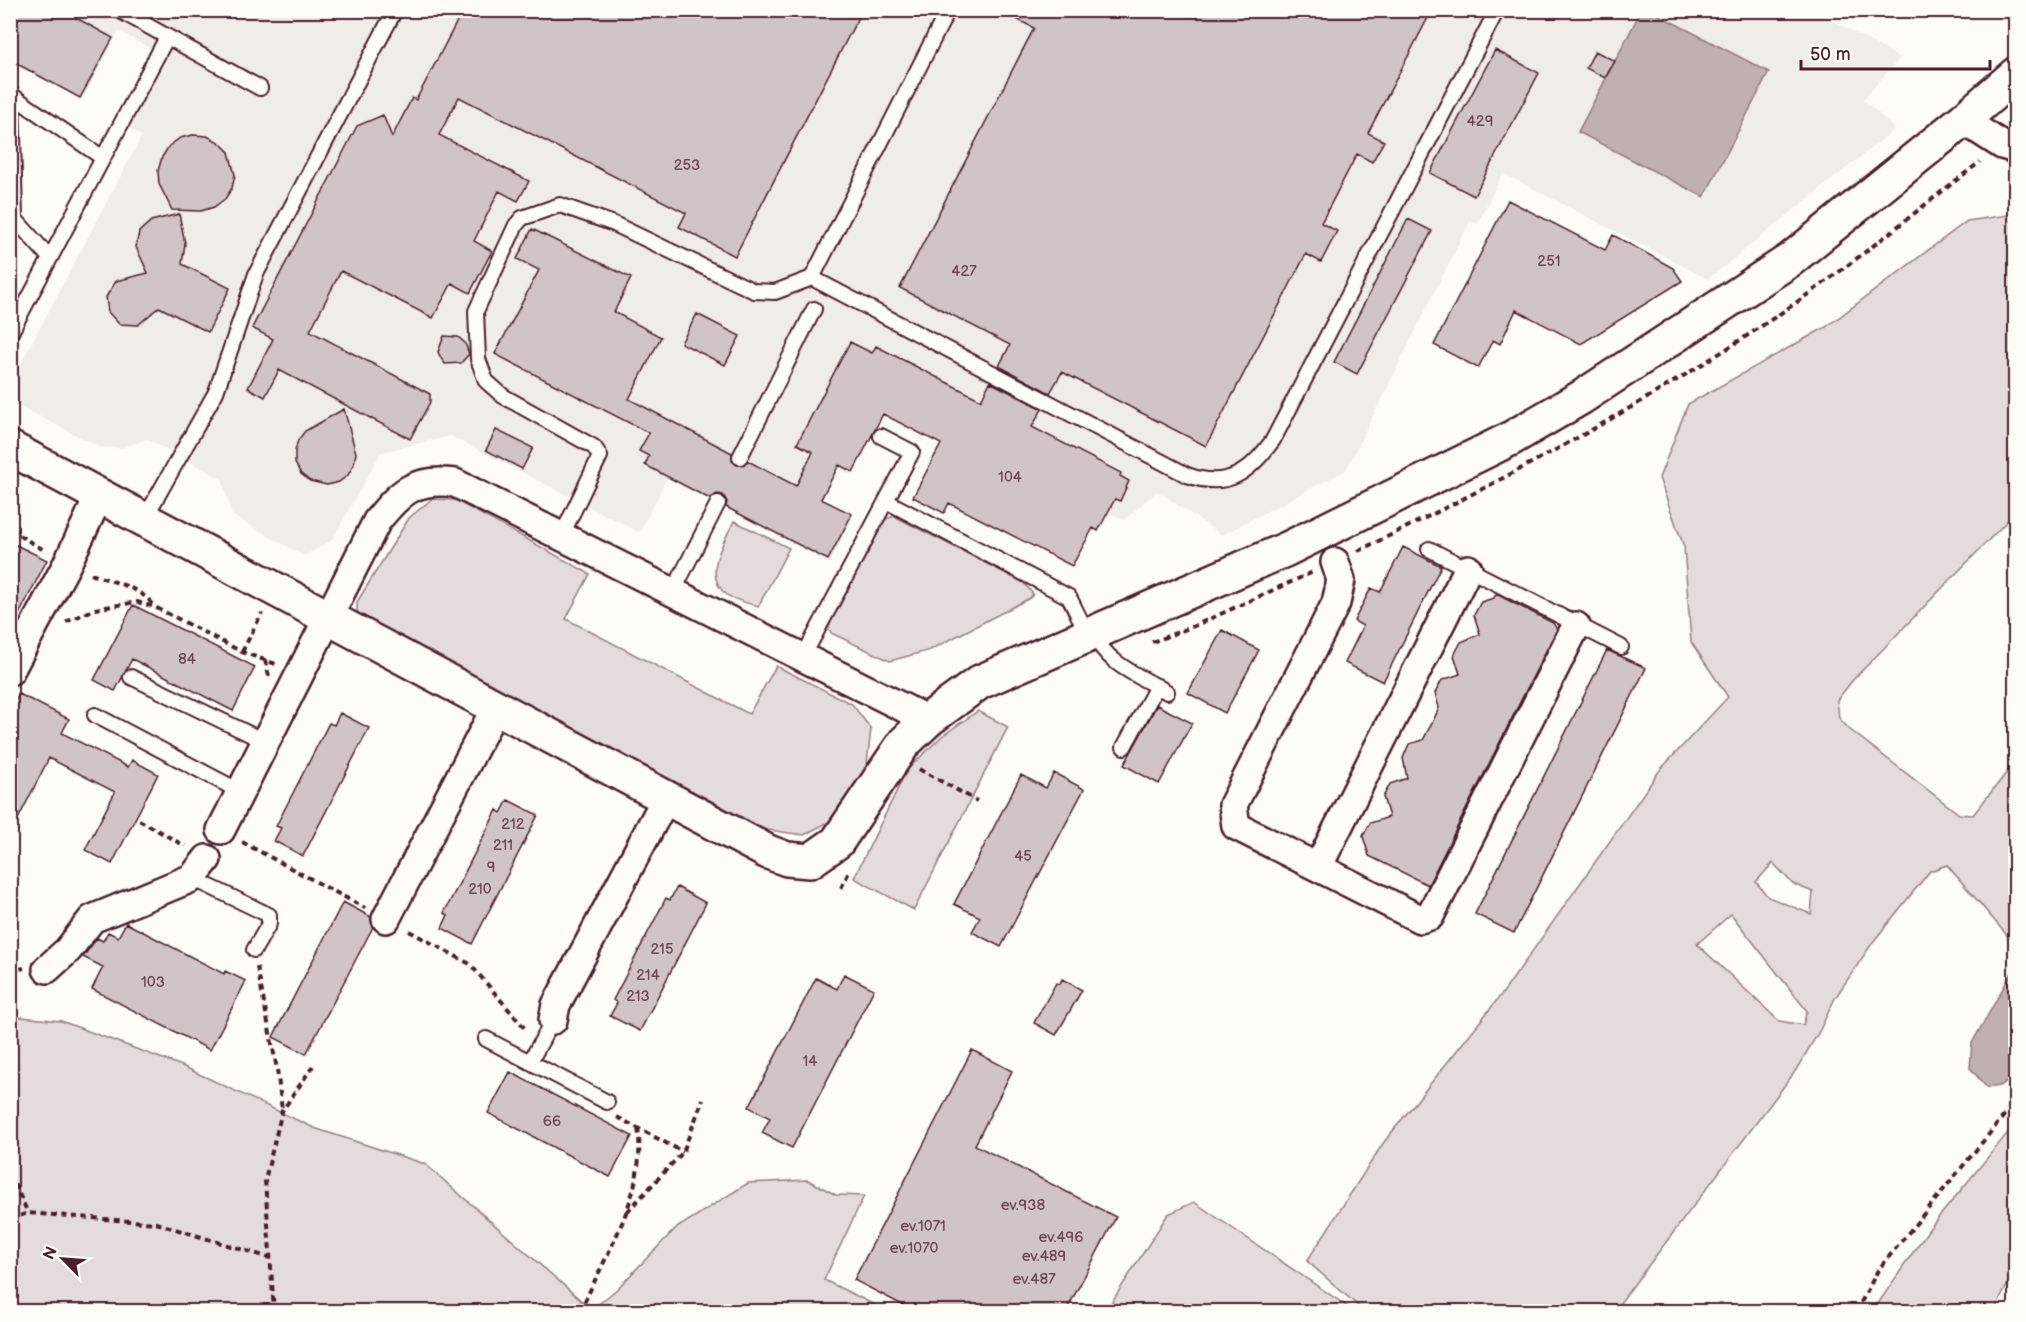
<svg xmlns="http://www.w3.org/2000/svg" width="2026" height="1322" font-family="'Balsamiq Sans',sans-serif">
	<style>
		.built { fill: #f0ece8 }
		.green { fill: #e3dcda; stroke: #967e82; stroke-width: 1.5; fill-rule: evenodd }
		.water { fill: #c0b1b1; stroke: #91777b; stroke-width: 1.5 }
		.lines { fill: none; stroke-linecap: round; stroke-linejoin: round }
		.stream { stroke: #91777b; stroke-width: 8 }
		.building { fill: #d0c5c4; stroke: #4a1f2b; stroke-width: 1.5 }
		.lane-casing { stroke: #4a1f2b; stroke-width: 18 }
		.street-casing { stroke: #4a1f2b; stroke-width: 32 }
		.secondary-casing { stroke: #4a1f2b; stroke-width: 38 }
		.path { stroke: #4a1f2b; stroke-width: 4; stroke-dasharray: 6 4.5; stroke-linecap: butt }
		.lane { stroke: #fdfcf7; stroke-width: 14 }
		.street { stroke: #fdfcf7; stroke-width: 27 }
		.secondary { stroke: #fdfcf7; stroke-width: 33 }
		.labels { text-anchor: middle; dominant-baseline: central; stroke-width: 5; stroke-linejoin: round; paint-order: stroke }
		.number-label { font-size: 15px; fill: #6c4851 }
	</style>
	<rect width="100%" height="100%" fill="#fdfcf7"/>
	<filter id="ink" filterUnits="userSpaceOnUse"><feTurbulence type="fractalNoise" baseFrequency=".0167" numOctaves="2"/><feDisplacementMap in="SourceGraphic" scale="12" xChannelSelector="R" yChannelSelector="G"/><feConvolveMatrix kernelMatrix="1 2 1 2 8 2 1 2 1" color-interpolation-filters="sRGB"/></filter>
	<g filter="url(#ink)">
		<!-- built -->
		<path class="built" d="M 1813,10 L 1900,58 L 1863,99 L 1895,129 L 1708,279 L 1503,173 L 1477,224 L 1470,221 L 1346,470 L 1222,535 L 1157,491 L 1124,520 L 1103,509 L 907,366 L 850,474 L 838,468 L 821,501 L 853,518 L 829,563 L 668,477 L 639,532 L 451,436 L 381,452 L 332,540 L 304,556 L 232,515 L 222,479 L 147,439 L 121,448 L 100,447 L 11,402 L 11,382 L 142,136 L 122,123 L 157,52 L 119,31 L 82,100 L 11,63 L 10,11 Z"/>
		<!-- green -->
		<path class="green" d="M 2015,214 L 2015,513 L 1852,681 L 1837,700 L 1839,718 L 1849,729 L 1959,814 L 1973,815 L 2015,762 L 2015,937 L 2011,940 L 1947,865 L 1930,871 L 1873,942 L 1835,998 L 1819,1032 L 1794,1073 L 1614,1311 L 1364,1311 L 1307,1261 L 1384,1142 L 1505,990 L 1660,770 L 1728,697 L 1691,642 L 1684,547 L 1659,478 L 1688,404 L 1826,327 L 1967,221 ZM 1773,863 L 1793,884 L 1813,892 L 1811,914 L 1768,897 L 1756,882 ZM 1731,914 L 1807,1011 L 1803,1025 L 1779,1021 L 1697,944 Z
			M 432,499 L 455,500 L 590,574 L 566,619 L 749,714 L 776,666 L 852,704 L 871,729 L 867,764 L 838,817 L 804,835 L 761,829 L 362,619 L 357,610 L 357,602 L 409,518 Z
			M 894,516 L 1024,583 L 1033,594 L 1030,598 L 930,650 L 890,661 L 831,633 L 828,626 L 829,619 L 878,527 L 886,519 Z
			M 734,521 L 789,548 L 758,607 C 749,603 734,600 727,595 C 701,575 724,542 734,521 Z
			M 978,711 L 1008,727 L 914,910 L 854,878 L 907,770 L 942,736 Z
			M 10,1016 L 61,1021 L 182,1066 L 314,1128 L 425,1164 L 584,1303 L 595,1307 L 617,1289 L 675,1229 L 748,1183 L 808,1180 L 836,1195 L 864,1196 L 824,1280 L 887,1311 L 11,1311 Z
			M 2015,1124 L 2015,1270 L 1994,1311 L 1873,1311 L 1929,1229 Z
			M 1194,1202 L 1354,1311 L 1106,1311 L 1168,1214 Z"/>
		<!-- water -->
		<path class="water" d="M 1641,11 L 1651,11 L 1769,72 L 1704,197 L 1578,132 Z
			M 2015,967 L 2015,1077 L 2000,1086 L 1987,1088 L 1970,1068 L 1972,1043 Z"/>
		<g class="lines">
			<!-- stream -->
			<path class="stream" d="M 2014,1312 L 2016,1308"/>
		</g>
		<!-- building -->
		<path class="building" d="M 10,10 L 62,10 L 113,38 L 80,98 L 10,60 Z
			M 463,10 L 862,10 L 735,256 L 679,227 L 686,213 L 459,97 L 439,135 L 529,181 L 518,201 L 499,191 L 474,241 L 492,251 L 470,293 L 452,283 L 433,318 L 341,271 L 310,331 L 430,394 L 430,402 L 410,439 L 279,370 L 265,397 L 248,388 L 273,339 L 252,328 L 357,126 L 383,115 L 392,137 L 412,98 L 416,100 Z
			M 999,10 L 1432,10 L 1368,133 L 1384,141 L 1372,162 L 1357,154 L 1321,223 L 1337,231 L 1321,262 L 1306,254 L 1206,446 L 1062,372 L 1050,393 L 999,366 L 1010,345 L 900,288 L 1034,28 Z
			M 1495,50 L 1539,73 L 1474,196 L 1430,173 Z
			M 1595,51 L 1615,61 L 1605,78 L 1586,68 Z
			M 193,135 L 207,136 L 219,142 L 229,152 L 235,175 L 232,188 L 225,199 L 214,207 L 201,211 L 172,210 L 159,184 L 158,171 L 162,157 L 169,146 L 180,138 Z
			M 1508,200 L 1605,250 L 1613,235 L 1673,268 L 1682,281 L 1581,344 L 1516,310 L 1500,344 L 1493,340 L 1478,368 L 1434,345 Z
			M 179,214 L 185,243 L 182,264 L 230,288 L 208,332 L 159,307 L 138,325 L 119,324 L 108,312 L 106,297 L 116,281 L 148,273 L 136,247 L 139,232 L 151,221 Z
			M 1408,219 L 1432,231 L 1357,374 L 1334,362 Z
			M 532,229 L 631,278 L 614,312 L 661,337 L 629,399 L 732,453 L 732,461 L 737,465 L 744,465 L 748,461 L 796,486 L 813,452 L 797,444 L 850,342 L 872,353 L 876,346 L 981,400 L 990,382 L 1042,409 L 1032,427 L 1121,473 L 1120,476 L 1129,481 L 1120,501 L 1115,499 L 1098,531 L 1093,528 L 1072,566 L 949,503 L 944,513 L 913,497 L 941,444 L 883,414 L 853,472 L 839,465 L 821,499 L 852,514 L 828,560 L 726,507 L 727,502 L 723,495 L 717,494 L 710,499 L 645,465 L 649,456 L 639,451 L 649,433 L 495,354 L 539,270 L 517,259 Z
			M 697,314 L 740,336 L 725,365 L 681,343 Z
			M 444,336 L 458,337 L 465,343 L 469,354 L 461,363 L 445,364 L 441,358 L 438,352 Z
			M 344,409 L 356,453 L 354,464 L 348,475 L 339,482 L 327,485 L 310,481 L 301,474 L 295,463 L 295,451 L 298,440 L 305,431 Z
			M 496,430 L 533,448 L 522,469 L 486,450 Z
			M 10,542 L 47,560 L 10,632 Z
			M 1403,547 L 1441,566 L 1383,682 L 1345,663 L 1363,626 L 1354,621 L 1371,588 L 1380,592 Z
			M 1496,594 L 1553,623 L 1557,629 L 1428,885 L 1369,856 L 1363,836 L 1370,823 L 1389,817 L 1383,797 L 1390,784 L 1407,778 L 1403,758 L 1409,744 L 1423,740 L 1434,719 L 1439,708 L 1435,693 L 1442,680 L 1460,674 L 1454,655 L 1461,642 L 1480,634 L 1474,615 L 1481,602 L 1494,598 Z
			M 133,605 L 255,667 L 233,711 L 132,659 L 115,691 L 94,680 Z
			M 1222,630 L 1259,650 L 1225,713 L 1188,693 Z
			M 1607,650 L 1646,668 L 1514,933 L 1475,914 Z
			M 19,694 L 69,719 L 62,733 L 128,767 L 132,760 L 158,774 L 112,864 L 85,850 L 115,792 L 49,758 L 10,835 L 10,711 Z
			M 1157,705 L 1192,723 L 1159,784 L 1124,765 Z
			M 340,713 L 369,728 L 303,856 L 274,841 L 281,828 L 276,826 L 329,723 L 334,725 Z
			M 1054,773 L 1084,789 L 1001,947 L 972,932 L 980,917 L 954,904 L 1021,775 L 1046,788 Z
			M 508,800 L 538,815 L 472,944 L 442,928 L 448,915 L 444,913 L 497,810 L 501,813 Z
			M 677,887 L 706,903 L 640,1031 L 610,1016 L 617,1003 L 613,1000 L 666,898 L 670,900 Z
			M 343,902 L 371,917 L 373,927 L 306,1054 L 273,1037 Z
			M 126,923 L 224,974 L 225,971 L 246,981 L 210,1050 L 92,989 L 103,967 L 83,957 L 97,938 L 103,941 L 108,932 L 118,937 Z
			M 844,974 L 874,989 L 792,1148 L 762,1133 L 770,1118 L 749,1107 L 816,978 L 837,989 Z
			M 1062,979 L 1082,990 L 1056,1035 L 1034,1023 L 1056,983 L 1060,984 Z
			M 972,1050 L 1012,1071 L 975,1145 L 1116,1217 L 1066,1311 L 914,1311 L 854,1280 Z
			M 510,1072 L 632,1136 L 610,1177 L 488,1113 Z"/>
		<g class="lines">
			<!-- lane casing -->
			<g class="lane-casing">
				<path id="lane" d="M 119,10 L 260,88
					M 10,94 L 103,158
					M 12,95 L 15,219 L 50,258
					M 812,278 L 1187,475 C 1228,490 1250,472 1273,440 L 1497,10
					M 10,334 L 167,37
					M 740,457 L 814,309
					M 886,501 L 1069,597 L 1088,635
					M 145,518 L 216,392 L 256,274 L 395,10
					M 561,537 L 600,456 L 594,447 L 503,396 L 486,381 L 478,359 L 476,311 L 516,225 L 522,218 L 560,205 L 614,224 L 754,291 L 775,292 L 812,278 L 948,10
					M 1429,549 L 1621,647
					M 673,592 L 718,503
					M 1094,633 C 1105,664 1140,676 1167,692
					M 803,657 L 912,452 L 881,436
					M 131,677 L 266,742
					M 95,715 L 241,792
					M 1124,747 L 1157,686
					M 192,878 L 269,915 L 269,924 L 254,950
					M 486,1039 L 607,1102
					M 530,1062 L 553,1020"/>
			</g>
			<!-- street casing -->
			<g class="street-casing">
				<path id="street" d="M 1963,120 L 2002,145 L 2016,149
					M 1335,562 L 1341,580 L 1336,603 L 1233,805 L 1236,826 L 1420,919 L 1430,916 L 1576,626
					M 10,671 L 67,564 L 100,494
					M 221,830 L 377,521 C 401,491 415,478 455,483 L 928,720
					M 1318,867 L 1468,569
					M 386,919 L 496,707
					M 47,969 L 68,950 L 92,919 L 192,878 L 207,859
					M 553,1020 L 556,1005 L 658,813"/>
			</g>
			<!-- secondary casing -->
			<g class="secondary-casing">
				<path id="secondary" d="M 10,448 L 768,852 L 787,859 L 810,861 L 837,842 L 904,743 L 928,720 L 980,682 L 1287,549 L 1510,439 L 1582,397 L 1790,260 L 1963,120 L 2016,74"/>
			</g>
			<!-- path -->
			<path class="path" d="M 10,530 L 44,550
				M 1358,551 C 1513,476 1666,394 1807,295 C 1867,253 1922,206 1980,162
				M 91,574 C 113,582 141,587 155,607
				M 66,622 L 95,609 L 137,602 L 155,607 L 242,652 L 276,664
				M 1152,642 L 1194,626 L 1313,572
				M 242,652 L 262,613
				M 265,660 L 269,676
				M 919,769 L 977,801
				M 139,820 L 185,846
				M 242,842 L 365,908
				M 841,888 L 850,870
				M 409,931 L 470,964 L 527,1031
				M 257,967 L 277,1069 L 282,1110
				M 10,971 L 24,968
				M 617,1117 L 683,1152
				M 10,1175 L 28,1213
				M 627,1212 L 683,1152 L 703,1099
				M 10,1219 L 28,1213 L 156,1223 L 270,1258
				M 274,1312 L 265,1180 L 282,1111 L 313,1066
				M 587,1312 L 584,1303 C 609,1249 647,1190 638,1128
				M 1856,1312 L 1878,1270 L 2016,1101"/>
			<!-- lane -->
			<use href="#lane" class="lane"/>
			<!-- street -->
			<use href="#street" class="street"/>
			<!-- secondary -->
			<use href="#secondary" class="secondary"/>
		</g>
	</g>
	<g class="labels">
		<!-- number labels -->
		<g class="number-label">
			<text x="1480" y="121">429</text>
			<text x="687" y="165">253</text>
			<text x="1549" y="261">251</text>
			<text x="964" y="271">427</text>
			<text x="1010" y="477">104</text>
			<text x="187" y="659">84</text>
			<text x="513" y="824">212</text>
			<text x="503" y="845">211</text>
			<text x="1023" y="856">45</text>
			<text x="491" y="867">9</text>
			<text x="480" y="889">210</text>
			<text x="662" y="949">215</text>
			<text x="648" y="975">214</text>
			<text x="153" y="982">103</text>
			<text x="638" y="996">213</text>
			<text x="810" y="1061">14</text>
			<text x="552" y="1121">66</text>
			<text x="1023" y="1205">ev.938</text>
			<text x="923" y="1226">ev.1071</text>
			<text x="1061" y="1237">ev.496</text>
			<text x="914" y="1248">ev.1070</text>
			<text x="1044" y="1256">ev.489</text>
			<text x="1034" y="1279">ev.487</text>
		</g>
	</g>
	<!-- margin -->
	<rect width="2026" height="1322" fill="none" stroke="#fdfcf7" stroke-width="36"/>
	<rect x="18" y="18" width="1990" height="1286" fill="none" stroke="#4a1f2b" stroke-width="2" filter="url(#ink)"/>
	<!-- north arrow -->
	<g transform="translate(63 1259) rotate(295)" stroke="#fdfcf7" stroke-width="4.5" paint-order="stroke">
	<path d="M0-4.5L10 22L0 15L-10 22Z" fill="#4a1f2b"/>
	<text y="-9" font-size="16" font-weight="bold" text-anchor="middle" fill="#4a1f2b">N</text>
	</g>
	<!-- scale -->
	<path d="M1801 60v9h189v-9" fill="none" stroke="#4a1f2b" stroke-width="3"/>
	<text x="1810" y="60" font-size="18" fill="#4a1f2b" stroke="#fdfcf7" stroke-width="4.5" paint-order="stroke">50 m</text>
</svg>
